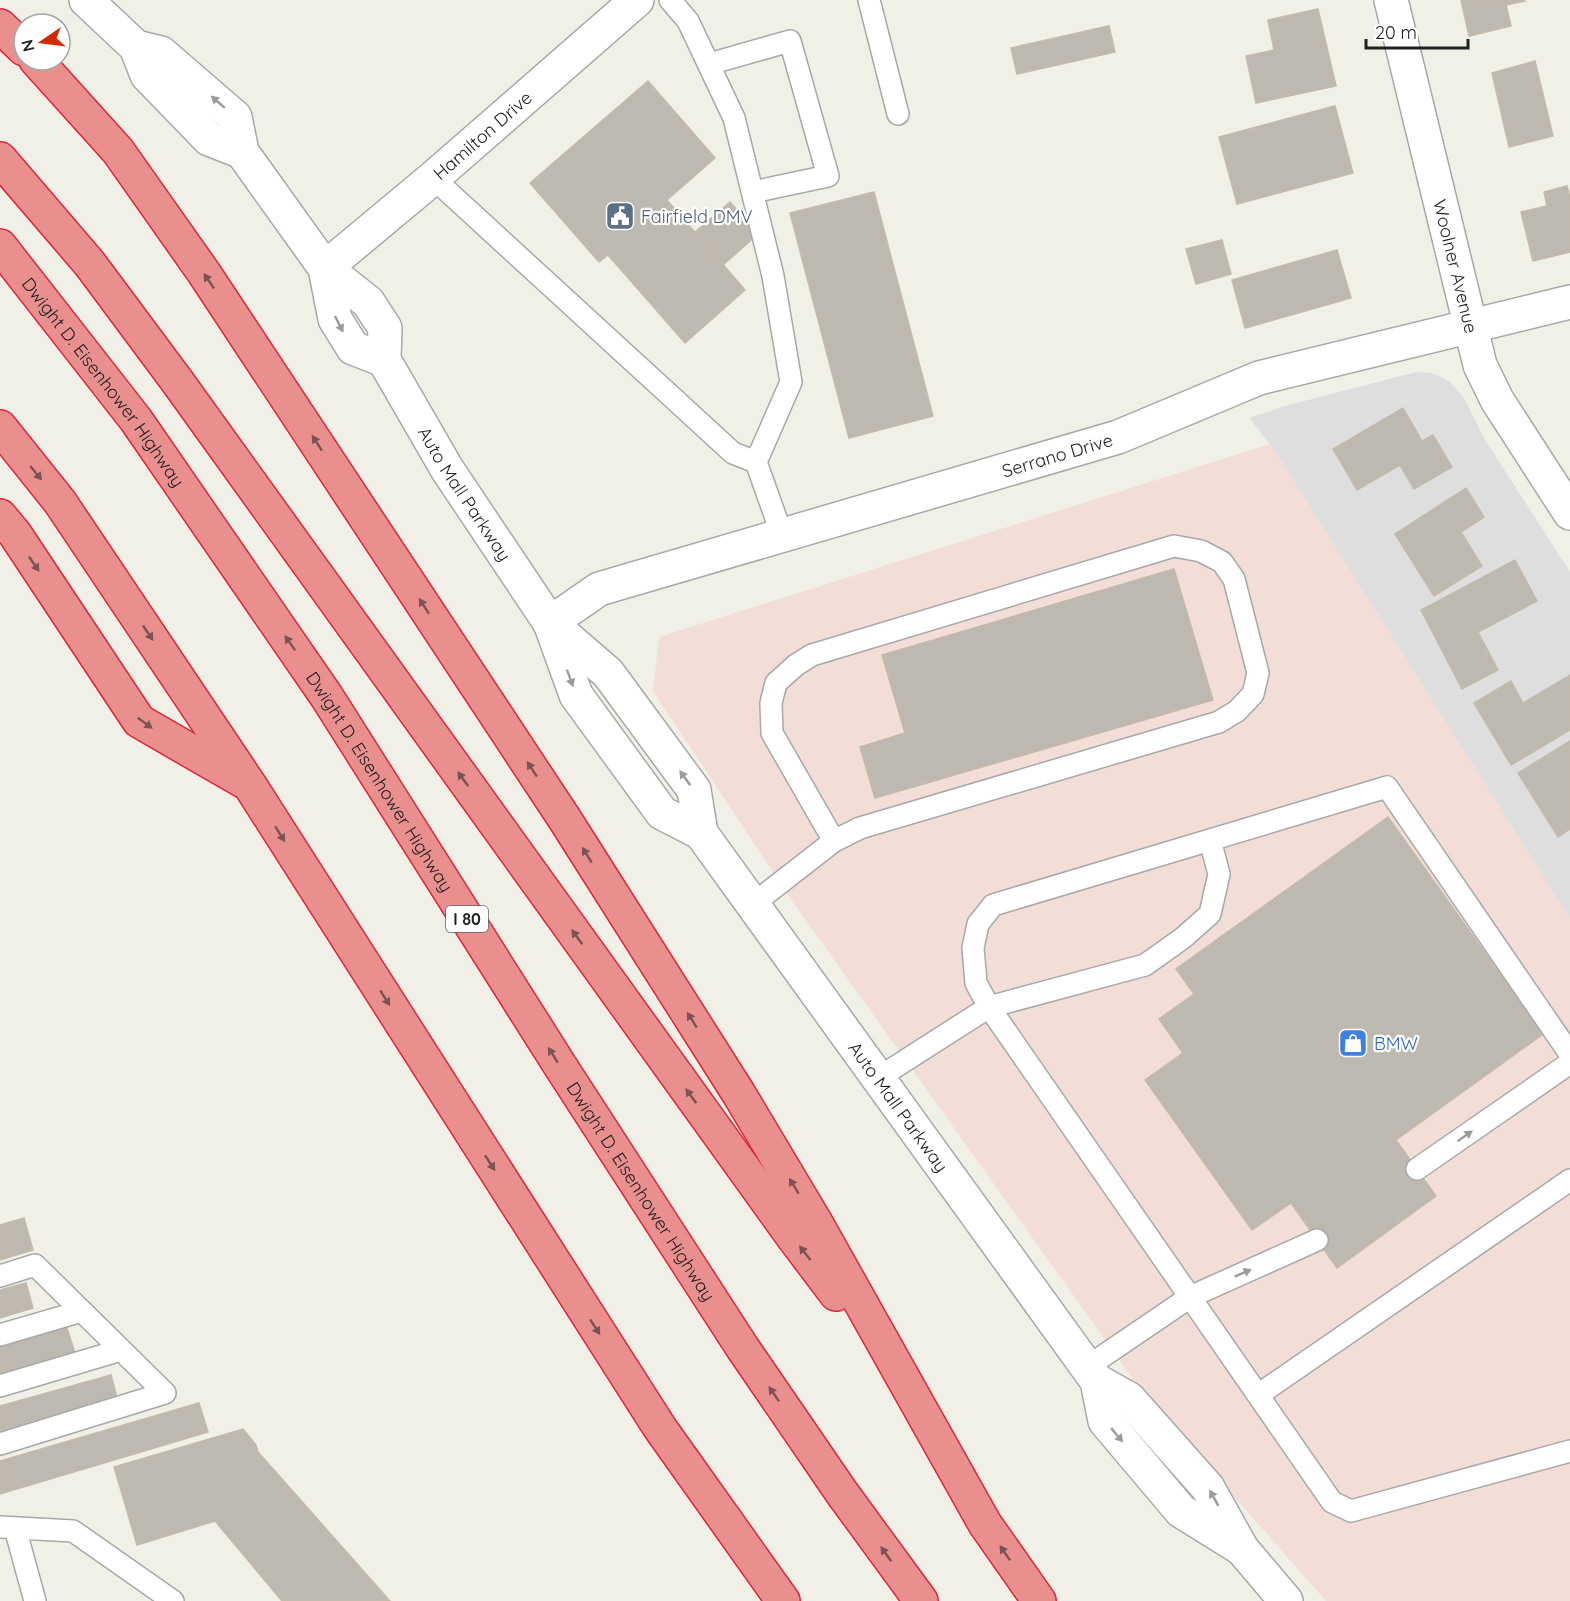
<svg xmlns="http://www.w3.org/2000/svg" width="1570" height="1601" font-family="Quicksand,sans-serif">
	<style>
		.residential { fill: #dfdede }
		.commercial { fill: #f2ddd7 }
		.building { fill: #beb9b0; stroke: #c4baa9; stroke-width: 1.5 }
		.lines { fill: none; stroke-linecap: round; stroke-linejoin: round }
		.service-casing { stroke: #a8a8a8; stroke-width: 24 }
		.minor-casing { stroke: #a8a8a8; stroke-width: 36 }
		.tertiary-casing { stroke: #a8a8a8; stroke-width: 36 }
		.motorway-casing { stroke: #df253e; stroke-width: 36 }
		.service { stroke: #fff; stroke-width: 21 }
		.minor { stroke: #fff; stroke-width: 33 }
		.tertiary { stroke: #fff; stroke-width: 33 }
		.motorway { stroke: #e9908e; stroke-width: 33 }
		.oneway { fill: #9b9b9b }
		.oneway2 { fill: #7b5352 }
		.labels { text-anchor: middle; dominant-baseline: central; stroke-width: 4.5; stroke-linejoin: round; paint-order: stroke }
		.shield { fill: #fff; stroke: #646464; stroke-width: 1.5 }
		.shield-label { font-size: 16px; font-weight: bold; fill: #212121 }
		.street-label { font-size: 18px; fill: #212121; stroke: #fff }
		.service-label { font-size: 18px; fill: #4e5e75; stroke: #fff; text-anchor: start }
		.shop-label { font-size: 18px; fill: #366cbe; stroke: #fff; text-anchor: start }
	</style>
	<rect width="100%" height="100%" fill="#f1f0e7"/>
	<!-- residential -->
	<path class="residential" d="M 1416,372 L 1431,373 L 1441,377 L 1450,382 L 1464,398 L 1484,438 L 1570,572 L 1570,919 L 1270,444 L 1249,418 L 1285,406 Z"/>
	<!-- commercial -->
	<path class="commercial" d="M 1270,444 L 1570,919 L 1570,1601 L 1326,1601 L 1143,1393 L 795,905 L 653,691 L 659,637 Z"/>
	<!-- building -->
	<path class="building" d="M 1461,0 L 1524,0 L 1525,1 L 1506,5 L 1511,26 L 1469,36 Z
		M 1318,9 L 1336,86 L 1256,103 L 1246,56 L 1274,50 L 1268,20 Z
		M 1109,26 L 1115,52 L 1017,74 L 1011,48 Z
		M 1535,61 L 1553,136 L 1509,147 L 1492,73 Z
		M 648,81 L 715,158 L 667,200 L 745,290 L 685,343 L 608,255 L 599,262 L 530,183 Z
		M 1335,106 L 1353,173 L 1237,204 L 1219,137 Z
		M 1567,186 L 1570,197 L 1570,252 L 1533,261 L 1521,212 L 1547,206 L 1544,192 Z
		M 874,192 L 933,416 L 849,438 L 790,213 Z
		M 730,202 L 758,234 L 723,265 L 695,232 Z
		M 1222,240 L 1231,274 L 1196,284 L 1186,249 Z
		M 1337,250 L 1351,298 L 1245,328 L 1232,280 Z
		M 1403,408 L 1422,441 L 1433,435 L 1452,467 L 1414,489 L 1400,465 L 1357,490 L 1333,449 Z
		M 1466,488 L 1484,517 L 1461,532 L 1482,566 L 1434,596 L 1395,534 Z
		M 1515,560 L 1537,601 L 1478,632 L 1498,670 L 1462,689 L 1421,610 Z
		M 1174,569 L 1213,700 L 875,798 L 860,747 L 905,733 L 882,655 Z
		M 1570,675 L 1570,730 L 1511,765 L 1474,703 L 1511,681 L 1523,703 Z
		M 1570,741 L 1570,829 L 1558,837 L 1518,773 Z
		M 1388,817 L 1543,1034 L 1396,1140 L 1436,1196 L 1337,1268 L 1291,1203 L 1252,1230 L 1145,1080 L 1183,1053 L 1159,1019 L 1194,994 L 1176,969 Z
		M 24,1218 L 33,1250 L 0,1260 L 0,1225 Z
		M 26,1283 L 33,1308 L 0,1318 L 0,1290 Z
		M 67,1328 L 75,1353 L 0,1374 L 0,1347 Z
		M 111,1375 L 118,1401 L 0,1434 L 0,1406 Z
		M 199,1403 L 208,1432 L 0,1494 L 0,1461 Z
		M 243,1429 L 256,1445 L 258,1452 L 390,1601 L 282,1601 L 215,1521 L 137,1545 L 114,1467 Z"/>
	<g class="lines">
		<!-- service casing -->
		<g class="service-casing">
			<path id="service" d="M 670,0 L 688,21 L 734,118 L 773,276 L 791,382 L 756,462
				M 869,0 L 898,114
				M 709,64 L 790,41 L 828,176 L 753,192
				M 433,178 L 733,453 L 756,462 L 782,535
				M 1210,840 L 1219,874 L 1210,914 L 1183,938 L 1145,965 L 989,1007 L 976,983 L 973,948 L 978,924 L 993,905 L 1387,787 L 1570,1054
				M 753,904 L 834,841 L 860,828 L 1219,722 L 1237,711 L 1253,694 L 1258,673 L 1234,579 L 1222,562 L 1201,551 L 1174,546 L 812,655 L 796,665 L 776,683 L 771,703 L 772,733 L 834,841
				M 878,1078 L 989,1007 L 1190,1297 L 1087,1367
				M 1417,1169 L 1570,1063
				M 1317,1240 L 1190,1297 L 1332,1502 L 1351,1511 L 1570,1451
				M 0,1276 L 35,1265 L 165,1393 L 0,1444
				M 0,1335 L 82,1311
				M 0,1386 L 121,1350
				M 1258,1395 L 1570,1180
				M 0,1527 L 73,1531 L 173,1601
				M 15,1528 L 35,1601"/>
		</g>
		<!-- minor casing -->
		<g class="minor-casing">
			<g id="minor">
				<path id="s1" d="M 1391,0 L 1480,365 L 1497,400 L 1570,513"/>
				<path id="s2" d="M 325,268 L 433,178 L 637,0"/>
				<path id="s3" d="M 550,623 L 599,589 L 1118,437 L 1259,378 L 1570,302"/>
			</g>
		</g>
		<!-- tertiary casing -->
		<g class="tertiary-casing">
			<g id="tertiary">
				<path d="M 86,0 L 136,47 L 147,75 L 209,139 L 242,152"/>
				<path id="s4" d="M 136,47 L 161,53 L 235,117 L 242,152 L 325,268 L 368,302 L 385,328 L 384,360 L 447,469 L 550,623 L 576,695 L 662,813 L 701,833"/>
				<path d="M 325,268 L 335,319 L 353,348 L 384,360"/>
				<path id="s5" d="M 550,623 L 608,673 L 694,790 L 701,833 L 1097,1381 L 1105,1421 L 1181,1511 L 1242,1549"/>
				<path d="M 1097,1381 L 1129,1399 L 1208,1488 L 1242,1549 L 1286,1601"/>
			</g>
		</g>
		<!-- motorway casing -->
		<g class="motorway-casing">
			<g id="motorway">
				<path d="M 0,26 L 24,49"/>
				<path d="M 36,60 L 118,151 L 204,273 L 564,818 L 739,1094 L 816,1223 L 985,1524 L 1039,1601"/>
				<path d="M 0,159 L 90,264 L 177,381 L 793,1237 L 836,1294"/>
				<path id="s6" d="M 0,246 L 136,420 L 327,697 L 559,1064 L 742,1347 L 842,1493 L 921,1601"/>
				<path d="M 0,427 L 60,502 L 249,784 L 660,1428 L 783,1601"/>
				<path d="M 0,516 L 15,534 L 139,721 L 243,781"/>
			</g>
		</g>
		<!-- service -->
		<use href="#service" class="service"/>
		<!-- minor -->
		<use href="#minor" class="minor"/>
		<!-- tertiary -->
		<use href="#tertiary" class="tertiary"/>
		<!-- motorway -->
		<use href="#motorway" class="motorway"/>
	</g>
	<!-- one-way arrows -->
	<defs><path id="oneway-solid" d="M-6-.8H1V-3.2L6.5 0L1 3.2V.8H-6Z" transform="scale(1.5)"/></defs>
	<g class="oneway">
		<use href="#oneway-solid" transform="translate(218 102) rotate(-139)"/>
		<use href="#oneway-solid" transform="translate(339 324) rotate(63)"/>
		<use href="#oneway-solid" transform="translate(570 678) rotate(70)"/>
		<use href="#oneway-solid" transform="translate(685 778) rotate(-126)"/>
		<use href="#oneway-solid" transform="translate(1465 1136) rotate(-35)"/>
		<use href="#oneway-solid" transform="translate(1243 1273) rotate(-24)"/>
		<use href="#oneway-solid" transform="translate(1117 1435) rotate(50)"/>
		<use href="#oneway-solid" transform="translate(1214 1498) rotate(-119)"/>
	</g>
	<g class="oneway2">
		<use href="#oneway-solid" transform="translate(209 281) rotate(-124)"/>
		<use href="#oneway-solid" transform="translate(317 443) rotate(-123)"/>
		<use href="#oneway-solid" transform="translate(36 473) rotate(51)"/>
		<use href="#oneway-solid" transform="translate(34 564) rotate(56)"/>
		<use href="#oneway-solid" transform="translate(424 606) rotate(-123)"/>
		<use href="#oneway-solid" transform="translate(148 633) rotate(56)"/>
		<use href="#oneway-solid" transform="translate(290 643) rotate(-125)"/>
		<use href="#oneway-solid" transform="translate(145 723) rotate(36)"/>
		<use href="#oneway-solid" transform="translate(532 769) rotate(-123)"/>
		<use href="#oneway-solid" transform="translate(463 779) rotate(-126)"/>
		<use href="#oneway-solid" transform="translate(280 834) rotate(58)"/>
		<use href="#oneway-solid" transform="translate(587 855) rotate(-122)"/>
		<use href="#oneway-solid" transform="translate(577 937) rotate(-126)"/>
		<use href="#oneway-solid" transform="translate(385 998) rotate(58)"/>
		<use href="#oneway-solid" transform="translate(692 1020) rotate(-122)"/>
		<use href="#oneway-solid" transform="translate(553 1055) rotate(-122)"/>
		<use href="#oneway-solid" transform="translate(691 1096) rotate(-126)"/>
		<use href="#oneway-solid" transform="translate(490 1163) rotate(57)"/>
		<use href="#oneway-solid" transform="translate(794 1186) rotate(-121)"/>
		<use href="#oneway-solid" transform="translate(805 1253) rotate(-128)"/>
		<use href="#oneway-solid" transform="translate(595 1327) rotate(57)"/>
		<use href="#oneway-solid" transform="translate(774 1394) rotate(-125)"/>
		<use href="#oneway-solid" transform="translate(1005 1553) rotate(-125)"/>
		<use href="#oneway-solid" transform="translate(886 1554) rotate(-126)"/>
	</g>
	<!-- icons -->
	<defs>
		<g id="civic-square" transform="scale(1.5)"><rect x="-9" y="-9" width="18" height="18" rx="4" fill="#5c6f8a" stroke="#fff"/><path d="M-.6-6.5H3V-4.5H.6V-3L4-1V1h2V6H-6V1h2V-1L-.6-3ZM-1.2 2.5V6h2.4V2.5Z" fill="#fff"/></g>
		<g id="shop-square" transform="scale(1.5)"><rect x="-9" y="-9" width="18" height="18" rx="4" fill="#3f7fe0" stroke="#fff"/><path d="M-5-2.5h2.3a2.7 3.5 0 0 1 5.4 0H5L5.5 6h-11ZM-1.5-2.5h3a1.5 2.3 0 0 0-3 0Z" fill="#fff"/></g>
	</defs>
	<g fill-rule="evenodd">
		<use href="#civic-square" x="620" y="216"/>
		<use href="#shop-square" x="1353" y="1043"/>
	</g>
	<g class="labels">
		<!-- shield labels -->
		<rect class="shield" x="446" y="906" width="42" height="26" rx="4.5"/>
		<g class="shield-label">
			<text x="467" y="919">I 80</text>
		</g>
		<!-- street labels -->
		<g class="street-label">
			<text stroke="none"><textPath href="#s2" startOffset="206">Hamilton Drive</textPath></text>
			<text stroke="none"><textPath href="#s1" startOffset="274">Woolner Avenue</textPath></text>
			<text stroke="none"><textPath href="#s6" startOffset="171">Dwight D. Eisenhower Highway</textPath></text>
			<text stroke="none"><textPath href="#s3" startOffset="537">Serrano Drive</textPath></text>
			<text stroke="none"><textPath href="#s4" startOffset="576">Auto Mall Parkway</textPath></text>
			<text stroke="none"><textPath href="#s6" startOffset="657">Dwight D. Eisenhower Highway</textPath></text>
			<text stroke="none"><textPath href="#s5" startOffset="603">Auto Mall Parkway</textPath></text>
			<text stroke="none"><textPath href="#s6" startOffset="1143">Dwight D. Eisenhower Highway</textPath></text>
		</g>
		<!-- service labels -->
		<g class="service-label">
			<text x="641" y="216">Fairfield DMV</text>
		</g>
		<!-- shop labels -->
		<g class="shop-label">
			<text x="1374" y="1043">BMW</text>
		</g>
	</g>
	<!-- north arrow -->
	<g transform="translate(42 42) rotate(256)"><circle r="28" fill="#ffffff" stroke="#a6a6a6" stroke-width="1.5"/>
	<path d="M0-4.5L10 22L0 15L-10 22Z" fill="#d22b00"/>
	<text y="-9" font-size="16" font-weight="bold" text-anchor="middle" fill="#212121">N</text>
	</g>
	<!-- scale -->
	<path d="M1366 39v9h102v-9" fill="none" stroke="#212121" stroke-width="3"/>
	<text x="1375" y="39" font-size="18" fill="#212121" stroke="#ffffff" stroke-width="4.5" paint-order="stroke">20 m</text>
</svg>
